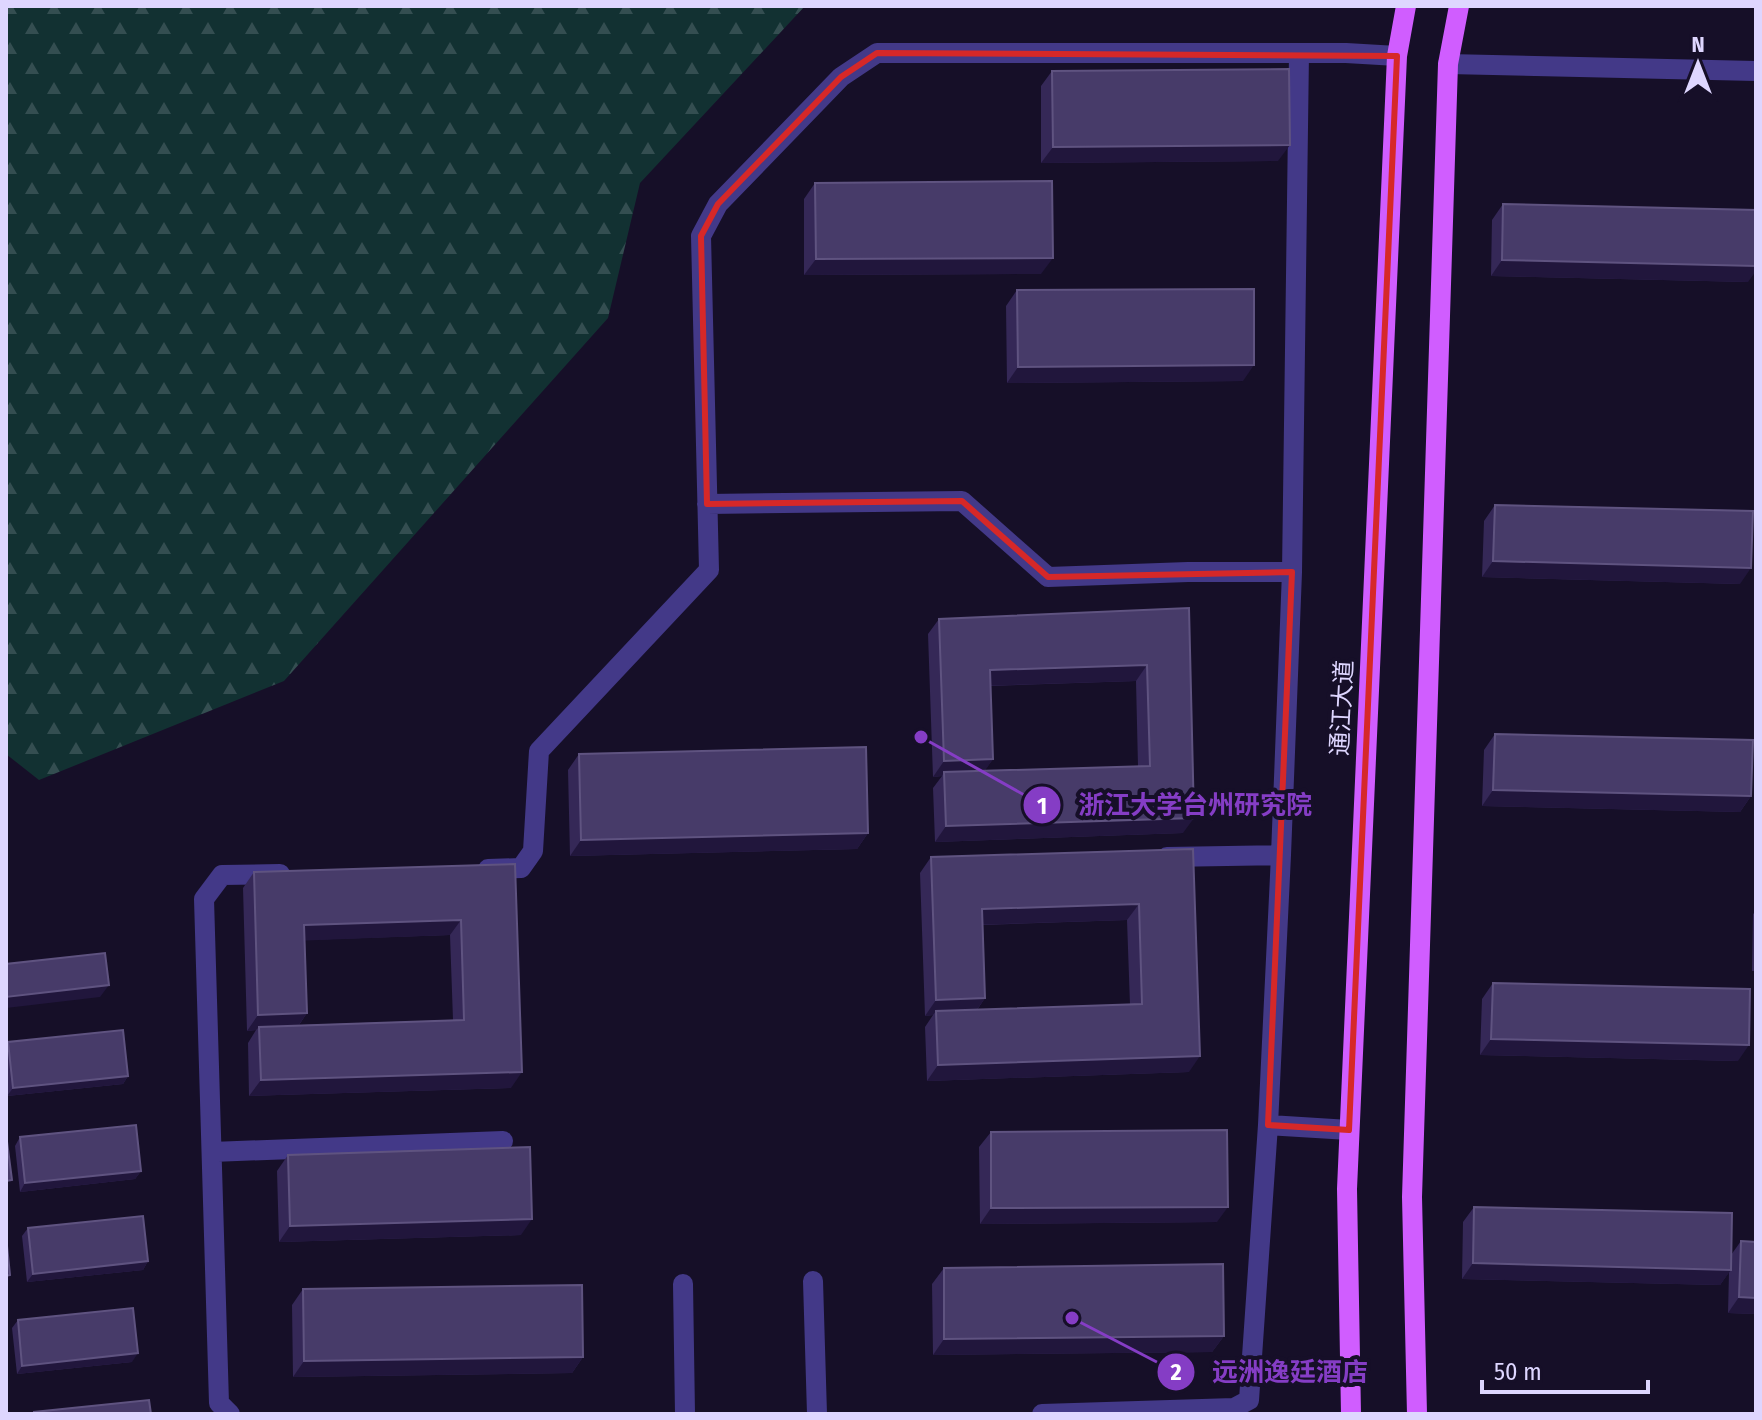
<svg xmlns="http://www.w3.org/2000/svg" width="1762" height="1420" font-family="'Fira Sans Condensed','Noto Sans SC',sans-serif">
	<style>
		.forest { fill: url(#forest-firs) }
		.lines { fill: none; stroke-linecap: round; stroke-linejoin: round }
		.minor { stroke: #433988; stroke-width: 20 }
		.major { stroke: #d05dff; stroke-width: 20 }
		.wall { fill: #352857; fill-rule: evenodd }
		.shaded-wall { fill: #21163c }
		.building { fill: #473b69; stroke: #5f5380; stroke-width: 2 }
		.marked { fill: none; stroke: #d62828; stroke-width: 6; stroke-linejoin: round }
		.labels { text-anchor: middle; dominant-baseline: central; stroke-width: 8; stroke-linejoin: round; paint-order: stroke }
		.street-label { font-size: 24px; fill: #ded6ff; stroke: #160f28 }
		.leader { fill: none; stroke: #853dc5; stroke-width: 3 }
		.callout-dot { fill: #853dc5; stroke: #160f28; stroke-width: 3 }
		.mark-label { font-size: 24px; text-anchor: middle; font-weight: bold; fill: #fff }
		.callout-label { font-size: 26px; text-anchor: middle; font-weight: bold; fill: #853dc5; stroke: #160f28; stroke-width: 8; stroke-linejoin: round; paint-order: stroke }
	</style>
	<defs>
		<pattern id="forest-firs" width="22" height="20" patternUnits="userSpaceOnUse" patternTransform="scale(2)"><rect width="22" height="20" fill="#123132"/><path d="M5 1l3.5 6h-7zM16 11l3.5 6h-7z" fill="#344e51"/></pattern>
	</defs>
	<rect width="100%" height="100%" fill="#160f28"/>
	<!-- forest -->
	<path class="forest" d="M 6,6 L 805,6 L 640,183 L 608,318 L 284,681 L 39,780 L 6,754 Z"/>
	<g class="lines">
		<!-- minor -->
		<path class="minor" d="M 1448,64 L 1756,71
			M 707,504 L 962,501 L 1048,577 L 1188,572 L 1292,572
			M 1167,857 L 1281,855 L 1292,572 L 1299,53
			M 488,869 L 521,868 L 533,851 L 539,751 L 709,570 L 701,236 L 718,204 L 841,77 L 877,53 L 1346,53 L 1397,56
			M 1268,1125 L 1349,1130
			M 212,1152 L 503,1141
			M 813,1281 L 817,1414
			M 683,1284 L 685,1414
			M 230,1414 L 219,1403 L 204,899 L 222,875 L 280,874
			M 1042,1414 L 1234,1408 L 1249,1400 L 1268,1125 L 1281,855"/>
		<!-- major -->
		<path class="major" d="M 1351,1414 L 1347,1189 L 1397,56 L 1406,6
			M 1417,1414 L 1412,1197 L 1448,64 L 1459,6"/>
	</g>
	<!-- wall -->
	<path class="wall" d="M 1052,71 L 1278,161 L 1041,163 L 1041,86 Z
		M 815,183 L 1041,274 L 804,275 L 804,199 Z
		M 1503,204 L 1748,282 L 1491,276 L 1492,220 Z
		M 1017,290 L 1243,381 L 1007,383 L 1006,306 Z
		M 1495,505 L 1740,584 L 1482,577 L 1484,521 Z
		M 1189,608 L 1183,833 L 935,842 L 933,788 L 942,776 L 933,777 L 928,634 L 939,619 ZM 1136,681 L 1138,766 L 984,771 L 993,759 L 990,686 Z
		M 1495,734 L 1751,796 L 1740,812 L 1482,806 L 1484,750 Z
		M 579,754 L 868,833 L 857,849 L 570,856 L 568,770 Z
		M 1193,849 L 1189,1072 L 927,1081 L 925,1027 L 933,1015 L 925,1016 L 920,873 L 931,857 ZM 1127,920 L 1130,1005 L 977,1010 L 985,998 L 983,925 Z
		M 515,864 L 511,1088 L 249,1096 L 248,1043 L 256,1030 L 247,1031 L 243,888 L 254,872 ZM 450,935 L 453,1020 L 299,1025 L 307,1013 L 305,940 Z
		M 1756,911 L 1756,971 L 1752,971 L 1753,914 Z
		M 1493,983 L 1738,1061 L 1480,1055 L 1482,999 Z
		M 8,1042 L 128,1076 L 123,1084 L 7,1096 L 6,1085 L 6,1045 Z
		M 991,1132 L 1217,1222 L 980,1224 L 979,1147 Z
		M 20,1137 L 141,1171 L 135,1179 L 20,1192 L 15,1146 Z
		M 288,1155 L 521,1235 L 279,1242 L 277,1171 Z
		M 1474,1207 L 1731,1255 L 1741,1241 L 1756,1242 L 1756,1314 L 1728,1313 L 1729,1272 L 1720,1285 L 1462,1279 L 1463,1222 Z
		M 28,1228 L 148,1261 L 143,1270 L 27,1282 L 22,1236 Z
		M 944,1268 L 1224,1336 L 1212,1352 L 933,1355 L 932,1284 Z
		M 303,1289 L 583,1357 L 572,1373 L 293,1377 L 292,1305 Z
		M 18,1320 L 132,1362 L 17,1374 L 12,1328 Z"/>
	<!-- shaded-wall -->
	<path class="shaded-wall" d="M 1290,145 L 1278,161 L 1041,163 L 1053,147 Z
		M 1053,258 L 1041,274 L 804,275 L 816,259 Z
		M 1502,260 L 1756,266 L 1756,271 L 1748,282 L 1491,276 Z
		M 1254,365 L 1243,381 L 1007,383 L 1018,367 Z
		M 1493,561 L 1751,568 L 1740,584 L 1482,577 Z
		M 1147,665 L 1136,681 L 979,686 L 990,670 Z
		M 993,759 L 982,775 L 944,772 L 942,776 L 933,777 L 944,761 Z
		M 1493,790 L 1751,796 L 1740,812 L 1482,806 Z
		M 1194,818 L 1183,833 L 935,842 L 946,826 Z
		M 868,833 L 857,849 L 570,856 L 581,840 Z
		M 1139,904 L 1127,920 L 971,925 L 982,909 Z
		M 461,920 L 450,935 L 293,941 L 304,925 Z
		M 109,985 L 100,997 L 6,1008 L 6,997 Z
		M 985,998 L 974,1014 L 936,1011 L 933,1015 L 925,1016 L 936,1000 Z
		M 307,1013 L 296,1029 L 259,1027 L 256,1030 L 247,1031 L 258,1015 Z
		M 1491,1039 L 1749,1045 L 1738,1061 L 1480,1055 Z
		M 1200,1056 L 1189,1072 L 927,1081 L 938,1065 Z
		M 522,1072 L 511,1088 L 249,1096 L 261,1080 Z
		M 128,1076 L 123,1084 L 7,1096 L 13,1088 Z
		M 141,1171 L 135,1179 L 20,1192 L 25,1183 Z
		M 1228,1207 L 1217,1222 L 980,1224 L 991,1208 Z
		M 532,1219 L 521,1235 L 279,1242 L 290,1226 Z
		M 148,1261 L 143,1270 L 27,1282 L 33,1274 Z
		M 1473,1263 L 1731,1270 L 1720,1285 L 1462,1279 Z
		M 1739,1297 L 1756,1298 L 1756,1314 L 1728,1313 Z
		M 1224,1336 L 1212,1352 L 933,1355 L 944,1339 Z
		M 138,1353 L 132,1362 L 17,1374 L 22,1366 Z
		M 583,1357 L 572,1373 L 293,1377 L 304,1361 Z"/>
	<!-- building -->
	<path class="building" d="M 1289,69 L 1290,145 L 1053,147 L 1052,71 Z
		M 1052,181 L 1053,258 L 816,259 L 815,183 Z
		M 1503,204 L 1756,210 L 1756,266 L 1502,260 Z
		M 1254,289 L 1254,365 L 1018,367 L 1017,290 Z
		M 1495,505 L 1753,511 L 1751,568 L 1493,561 Z
		M 1189,608 L 1194,818 L 946,826 L 944,772 L 1150,766 L 1147,665 L 990,670 L 993,759 L 944,761 L 939,619 Z
		M 1495,734 L 1753,740 L 1751,796 L 1493,790 Z
		M 866,747 L 868,833 L 581,840 L 579,754 Z
		M 1193,849 L 1200,1056 L 938,1065 L 936,1011 L 1142,1004 L 1139,904 L 982,909 L 985,998 L 936,1000 L 931,857 Z
		M 515,864 L 522,1072 L 261,1080 L 259,1027 L 464,1020 L 461,920 L 304,925 L 307,1013 L 258,1015 L 254,872 Z
		M 105,953 L 109,985 L 6,997 L 6,964 Z
		M 1493,983 L 1750,989 L 1749,1045 L 1491,1039 Z
		M 123,1030 L 128,1076 L 13,1088 L 8,1042 Z
		M 136,1125 L 141,1171 L 25,1183 L 20,1137 Z
		M 1227,1130 L 1228,1207 L 991,1208 L 991,1132 Z
		M 6,1134 L 12,1180 L 6,1181 Z
		M 530,1147 L 532,1219 L 290,1226 L 288,1155 Z
		M 1474,1207 L 1732,1213 L 1731,1270 L 1473,1263 Z
		M 143,1216 L 148,1261 L 33,1274 L 28,1228 Z
		M 6,1236 L 10,1275 L 6,1276 Z
		M 1741,1241 L 1756,1242 L 1756,1298 L 1739,1297 Z
		M 1223,1264 L 1224,1336 L 944,1339 L 944,1268 Z
		M 582,1285 L 583,1357 L 304,1361 L 303,1289 Z
		M 133,1308 L 138,1353 L 22,1366 L 18,1320 Z
		M 149,1400 L 151,1414 L 34,1414 L 34,1412 Z"/>
	<!-- marked area -->
	<path class="marked" d="M 877,53 L 1397,56 L 1349,1130 L 1268,1125 L 1292,572 L 1048,577 L 962,501 L 707,504 L 701,236 L 718,204 L 841,77 Z"/>
	<g class="labels">
		<!-- street labels -->
		<g class="street-label">
			<text transform="translate(1342 708) rotate(-87)">通江大道</text>
		</g>
	</g>
	<!-- callouts -->
	<path class="leader" d="M921 737L1042 805M1072 1318L1176 1372"/>
	<g class="callout-dot">
		<circle cx="921" cy="737" r="8"/>
		<circle cx="1072" cy="1318" r="8"/>
		<circle cx="1042" cy="805" r="20"/>
		<circle cx="1176" cy="1372" r="20"/>
	</g>
	<g class="mark-label">
		<text x="1042" y="814">1</text>
		<text x="1176" y="1380">2</text>
	</g>
	<g class="callout-label">
		<text x="1195" y="814">浙江大学台州研究院</text>
		<text x="1290" y="1381">远洲逸廷酒店</text>
	</g>
	<!-- border -->
	<rect width="1762" height="1420" fill="none" stroke="#ded6ff" stroke-width="16"/>
	<!-- north arrow -->
	<g transform="translate(1698 64)" stroke="#160f28" stroke-width="6" paint-order="stroke">
	<path d="M0-6L14 30L0 20L-14 30Z" fill="#ded6ff"/>
	<text y="-12" font-size="22" font-weight="bold" text-anchor="middle" fill="#ded6ff">N</text>
	</g>
	<!-- scale -->
	<path d="M1482 1380v12h166v-12" fill="none" stroke="#ded6ff" stroke-width="4"/>
	<text x="1494" y="1380" font-size="24" fill="#ded6ff" stroke="#160f28" stroke-width="6" paint-order="stroke">50 m</text>
</svg>
